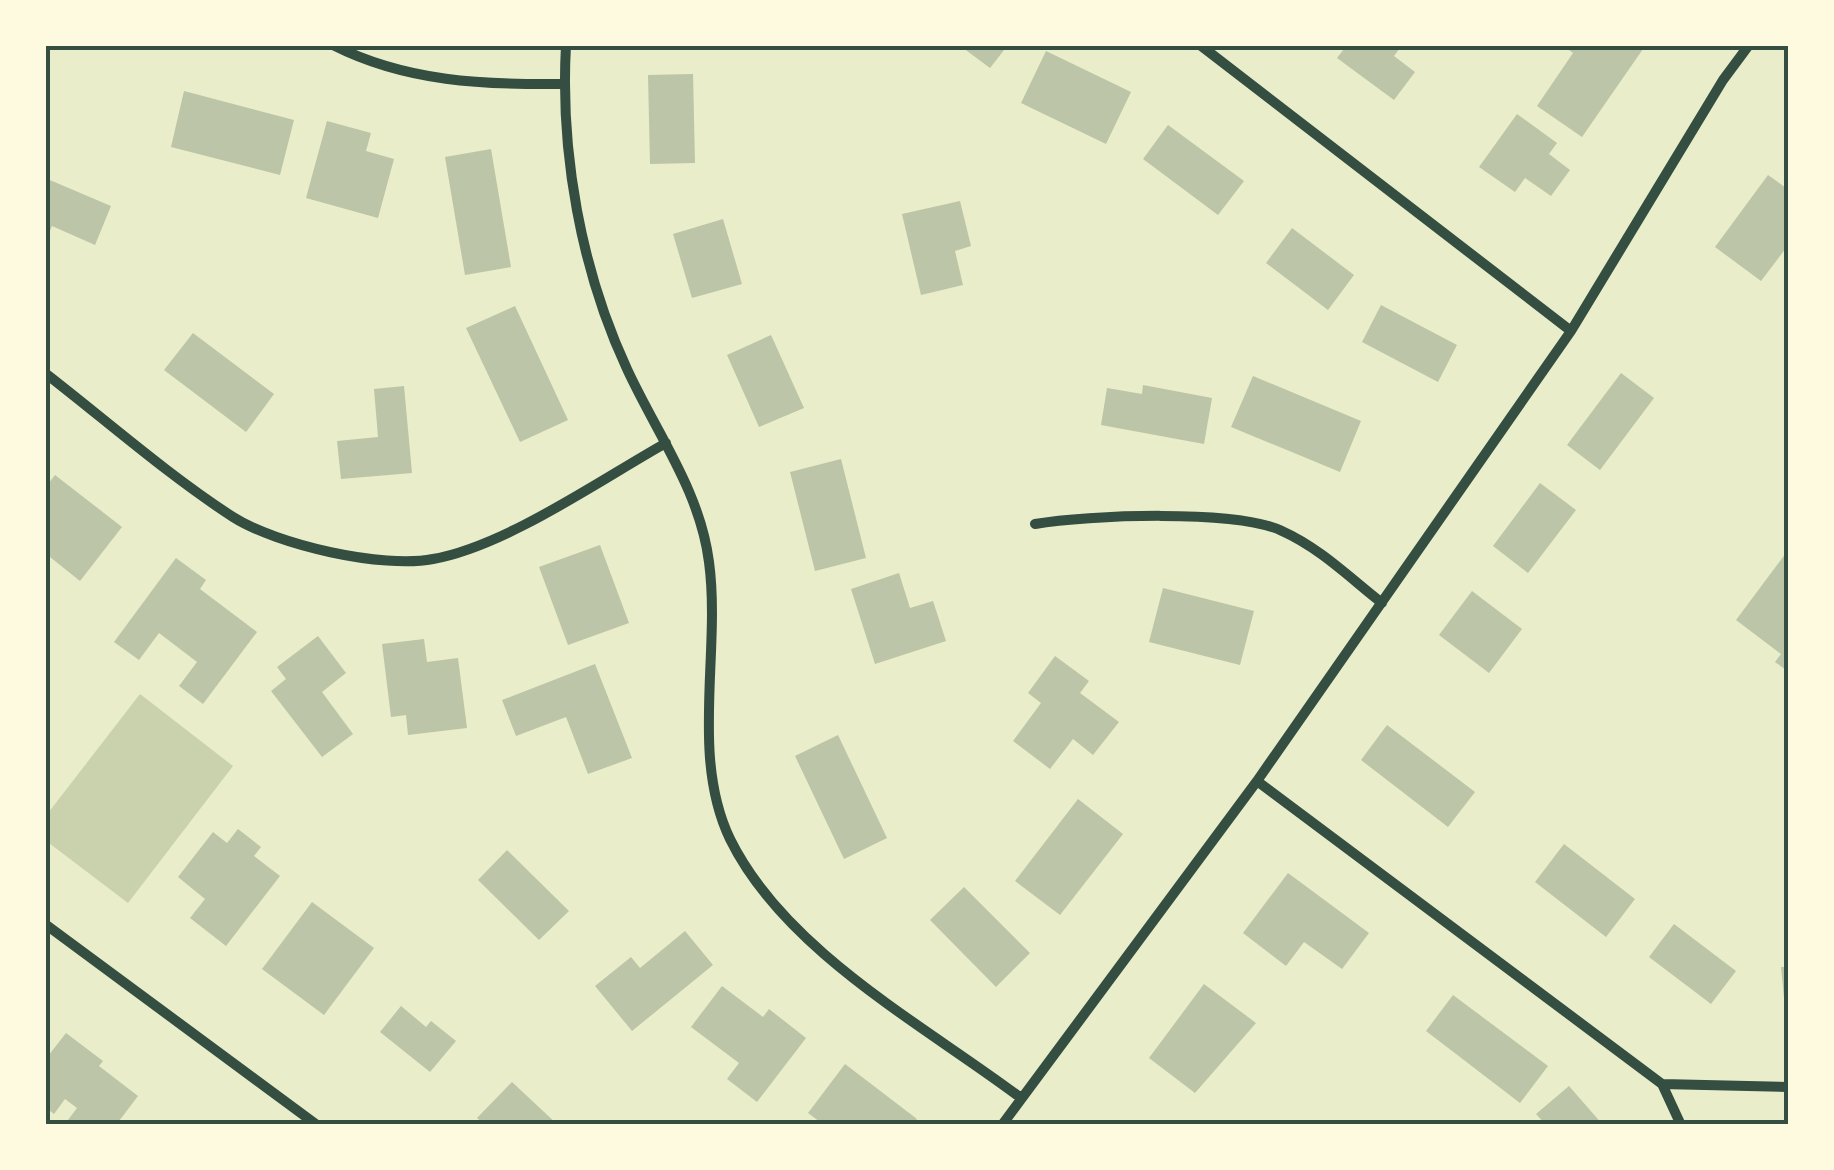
<svg xmlns="http://www.w3.org/2000/svg" width="1834" height="1170" font-family="Manrope,sans-serif">
	<style>
		.green { fill: #cad2ad }
		.building { fill: #bcc5a7 }
		.lines { fill: none; stroke-linecap: round; stroke-linejoin: round }
		.minor { stroke: #344e41; stroke-width: 10 }
		.neatline { fill: none; stroke: #344e41; stroke-width: 4 }
	</style>
	<rect width="100%" height="100%" fill="#e9edc9"/>
	<!-- green -->
	<path class="green" d="M 140,694 L 233,766 L 128,903 L 45,840 L 45,817 Z"/>
	<!-- building -->
	<path class="building" d="M 959,45 L 1008,45 L 990,68 Z
		M 1347,45 L 1402,45 L 1394,56 L 1415,72 L 1394,100 L 1337,58 Z
		M 1562,45 L 1637,45 L 1643,49 L 1582,137 L 1537,106 L 1573,53 Z
		M 1046,51 L 1131,92 L 1106,144 L 1021,103 Z
		M 693,74 L 695,163 L 650,164 L 648,75 Z
		M 184,91 L 294,120 L 280,175 L 171,147 Z
		M 1517,114 L 1557,143 L 1549,154 L 1570,170 L 1551,196 L 1525,178 L 1515,192 L 1479,167 Z
		M 327,121 L 371,133 L 366,151 L 394,159 L 378,218 L 306,198 Z
		M 1168,125 L 1244,181 L 1218,215 L 1143,159 Z
		M 491,149 L 511,267 L 465,275 L 445,157 Z
		M 1768,175 L 1789,190 L 1789,244 L 1761,281 L 1715,247 Z
		M 45,178 L 111,206 L 95,245 L 52,226 L 45,243 Z
		M 960,201 L 971,246 L 955,251 L 963,285 L 921,295 L 902,214 Z
		M 723,219 L 742,284 L 692,298 L 673,234 Z
		M 1292,228 L 1354,275 L 1328,310 L 1266,263 Z
		M 1381,305 L 1457,345 L 1438,382 L 1362,342 Z
		M 515,306 L 568,420 L 520,442 L 466,328 Z
		M 193,333 L 274,394 L 246,432 L 164,370 Z
		M 771,335 L 804,408 L 759,427 L 727,355 Z
		M 1621,373 L 1654,398 L 1600,470 L 1567,445 Z
		M 1253,376 L 1361,421 L 1340,472 L 1231,427 Z
		M 1143,385 L 1212,398 L 1204,444 L 1101,425 L 1107,388 L 1142,394 Z
		M 404,386 L 412,473 L 341,479 L 337,441 L 378,437 L 374,389 Z
		M 841,459 L 866,558 L 815,571 L 790,472 Z
		M 55,475 L 122,527 L 80,581 L 45,553 L 45,488 Z
		M 1540,483 L 1576,510 L 1528,573 L 1493,546 Z
		M 600,545 L 629,623 L 568,645 L 539,567 Z
		M 1786,553 L 1789,555 L 1789,672 L 1775,662 L 1781,654 L 1736,620 Z
		M 176,558 L 206,580 L 200,589 L 257,632 L 203,704 L 179,686 L 197,662 L 159,633 L 139,660 L 114,642 Z
		M 899,573 L 910,608 L 933,601 L 946,641 L 875,664 L 851,589 Z
		M 1163,588 L 1254,611 L 1240,665 L 1149,642 Z
		M 1472,591 L 1522,629 L 1489,673 L 1439,635 Z
		M 318,636 L 346,673 L 322,692 L 353,734 L 322,757 L 271,691 L 286,679 L 277,667 Z
		M 424,639 L 427,662 L 458,658 L 467,728 L 408,735 L 406,715 L 391,717 L 382,644 Z
		M 1055,656 L 1089,681 L 1080,693 L 1119,722 L 1093,755 L 1073,739 L 1050,769 L 1013,741 L 1041,703 L 1028,693 Z
		M 595,664 L 632,758 L 588,774 L 566,717 L 516,736 L 502,700 Z
		M 1387,725 L 1475,792 L 1448,827 L 1361,760 Z
		M 838,735 L 887,838 L 844,859 L 795,756 Z
		M 1078,799 L 1123,834 L 1060,915 L 1015,881 Z
		M 238,829 L 261,847 L 254,856 L 280,876 L 226,946 L 190,918 L 205,899 L 178,877 L 213,832 L 227,843 Z
		M 1564,844 L 1635,899 L 1606,937 L 1535,882 Z
		M 507,850 L 569,911 L 539,940 L 478,880 Z
		M 1288,873 L 1369,933 L 1342,969 L 1304,942 L 1286,966 L 1243,933 Z
		M 964,887 L 1030,953 L 996,987 L 930,920 Z
		M 312,902 L 374,948 L 324,1015 L 262,969 Z
		M 1674,924 L 1736,971 L 1711,1004 L 1649,957 Z
		M 685,931 L 713,965 L 632,1031 L 595,986 L 631,957 L 640,968 Z
		M 1781,967 L 1789,967 L 1789,1019 L 1786,1019 Z
		M 1204,984 L 1256,1023 L 1195,1093 L 1149,1058 Z
		M 722,986 L 763,1017 L 769,1009 L 806,1038 L 757,1102 L 727,1079 L 739,1063 L 691,1027 Z
		M 1453,995 L 1548,1066 L 1520,1103 L 1426,1031 Z
		M 401,1006 L 426,1027 L 431,1021 L 456,1041 L 430,1072 L 380,1032 Z
		M 66,1033 L 103,1061 L 99,1066 L 138,1096 L 116,1125 L 75,1125 L 68,1120 L 77,1108 L 65,1099 L 54,1114 L 45,1107 L 45,1060 Z
		M 845,1064 L 917,1119 L 912,1125 L 824,1125 L 808,1113 Z
		M 512,1082 L 558,1125 L 485,1125 L 477,1118 Z
		M 1569,1086 L 1603,1125 L 1546,1125 L 1536,1114 Z"/>
	<g class="lines">
		<!-- minor -->
		<path class="minor" d="M 333,45 C 406,82 484,85 564,84
			M 566,45 C 560,153 581,270 627,369 C 657,434 700,491 709,562 C 721,651 690,756 730,839 C 785,951 924,1025 1021,1098
			M 1200,45 L 1571,331
			M 45,373 C 107,421 168,475 233,517 C 277,545 383,569 433,559 C 506,546 600,480 666,443
			M 1035,524 C 1087,515 1237,509 1282,531 C 1320,548 1350,578 1382,603
			M 1257,781 L 1662,1084 L 1681,1125
			M 45,924 L 317,1125
			M 1662,1084 L 1789,1087
			M 1002,1125 L 1257,781 L 1571,331 L 1723,80 L 1749,45"/>
	</g>
	<!-- border -->
	<rect width="1834" height="1170" fill="none" stroke="#fefae0" stroke-width="95"/>
	<rect x="48" y="48" width="1738" height="1074" class="neatline"/>
</svg>
